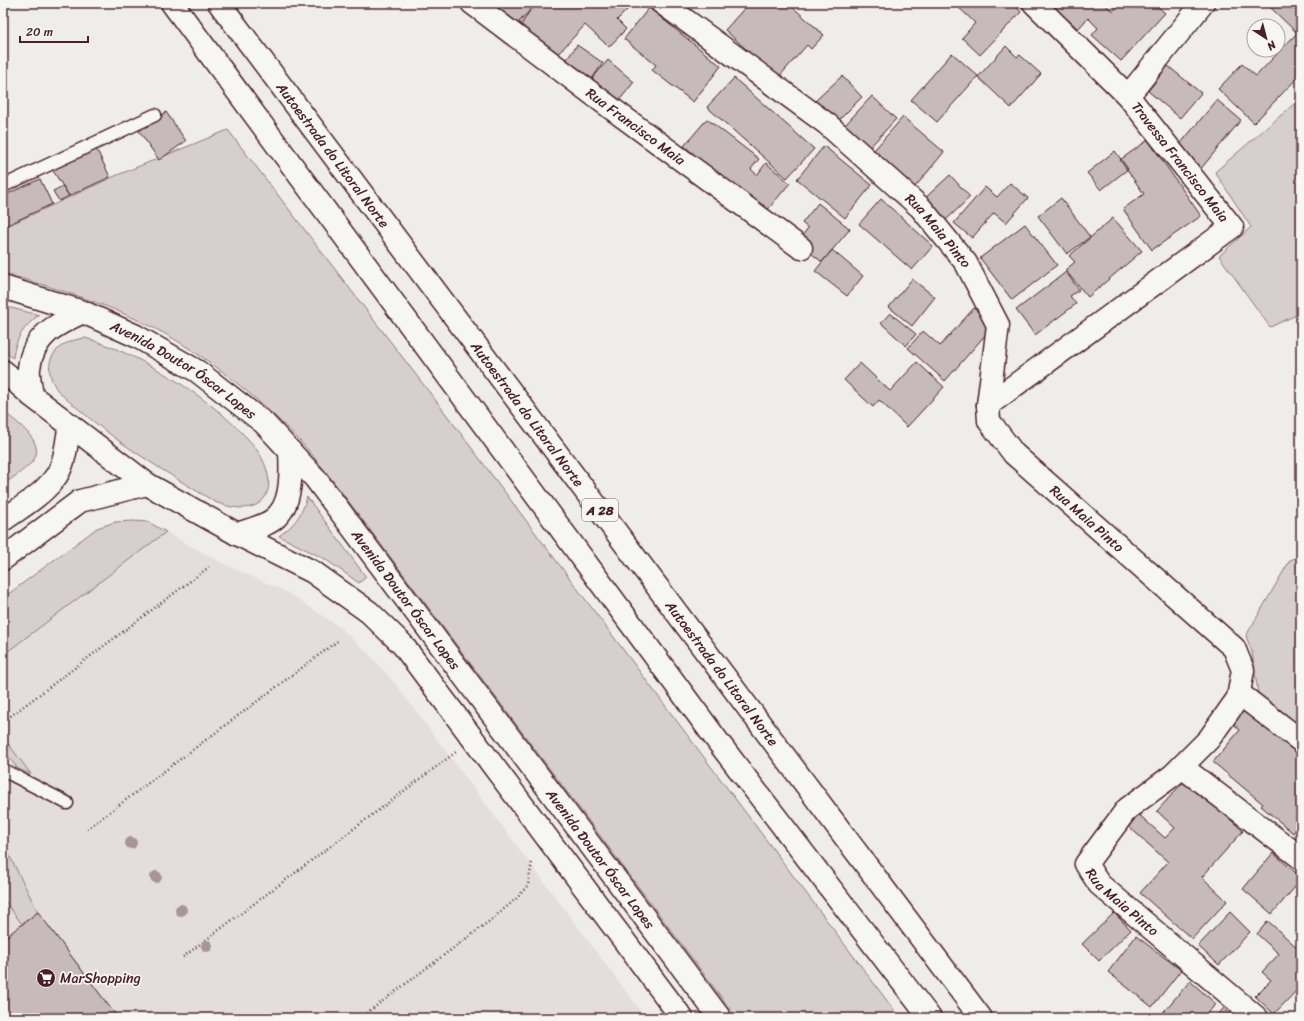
<svg xmlns="http://www.w3.org/2000/svg" width="1304" height="1021" font-family="Sriracha,sans-serif">
	<style>
		.built { fill: #e3dedc }
		.green { fill: #d7cfce; stroke: #90777c }
		.building { fill: #c6babb; stroke: #4a1f2b }
		.lines { fill: none; stroke-linecap: round; stroke-linejoin: round }
		.service-casing { stroke: #4a1f2b; stroke-width: 15 }
		.minor-casing { stroke: #4a1f2b; stroke-width: 25 }
		.secondary-casing { stroke: #4a1f2b; stroke-width: 25 }
		.motorway-casing { stroke: #4a1f2b; stroke-width: 25 }
		.path { stroke: #4a1f2b; stroke-width: 2.5; stroke-dasharray: 1 3; stroke-linecap: butt }
		.service { stroke: #f6f6f2; stroke-width: 12 }
		.minor { stroke: #f6f6f2; stroke-width: 22 }
		.secondary { stroke: #f6f6f2; stroke-width: 22 }
		.motorway { stroke: #f6f6f2; stroke-width: 22 }
		.tree { fill: #a89498 }
		.labels { text-anchor: middle; dominant-baseline: central; stroke-width: 3.5; stroke-linejoin: round; paint-order: stroke }
		.shield { fill: #f6f6f2; stroke: #7e6067; stroke-width: 1 }
		.shield-label { font-size: 13px; font-weight: bold; fill: #4a1f2b }
		.street-label { font-size: 14px; fill: #4a1f2b; stroke: #f6f6f2 }
		.poi-label { font-size: 14px; fill: #4a1f2b; stroke: #f6f6f2; text-anchor: start }
	</style>
	<rect width="100%" height="100%" fill="#efedea"/>
	<filter id="ink" filterUnits="userSpaceOnUse"><feTurbulence type="fractalNoise" baseFrequency=".025" numOctaves="2"/><feDisplacementMap in="SourceGraphic" scale="8" xChannelSelector="R" yChannelSelector="G"/><feConvolveMatrix kernelMatrix="1 2 1 2 8 2 1 2 1" color-interpolation-filters="sRGB"/></filter>
	<g filter="url(#ink)">
		<!-- built -->
		<path class="built" d="M 134,521 L 148,522 L 224,564 L 287,592 L 337,625 L 366,651 L 394,682 L 646,1018 L 3,1018 L 3,598 L 97,528 L 115,522 Z"/>
		<!-- green -->
		<path class="green" d="M 1301,98 L 1301,313 L 1270,327 L 1219,256 L 1251,227 L 1215,172 Z
			M 228,130 L 443,410 L 900,1018 L 737,1018 L 340,490 C 327,474 314,456 300,441 C 260,399 205,354 154,328 C 106,303 55,288 3,273 L 3,228 L 115,176 Z
			M 3,306 L 39,315 C 24,326 15,339 13,358 L 3,350 Z
			M 85,338 C 139,353 209,397 247,438 C 284,476 274,525 215,502 C 169,474 121,446 81,411 C 73,404 62,397 56,388 C 50,379 47,366 52,357 C 59,344 71,340 85,338 Z
			M 3,411 C 16,422 51,445 30,464 C 22,472 12,478 3,485 Z
			M 307,497 L 366,577 L 359,583 L 325,559 L 279,536 C 295,524 301,517 307,497 Z
			M 134,521 L 148,522 L 166,532 L 3,655 L 3,598 L 97,528 L 115,522 Z
			M 1301,556 L 1301,727 L 1258,693 L 1252,652 L 1246,636 L 1290,560 Z
			M 3,737 L 31,774 L 18,769 L 3,749 Z
			M 3,843 L 38,912 L 22,924 L 3,899 Z"/>
		<!-- building -->
		<path class="building" d="M 485,3 L 534,3 L 520,27 Z
			M 537,3 L 631,3 L 633,4 L 617,20 L 626,29 L 609,47 L 585,25 L 555,57 L 519,22 Z
			M 749,3 L 788,3 L 824,35 L 811,49 L 807,45 L 778,78 L 725,30 Z
			M 954,3 L 1012,3 L 1021,12 L 980,55 L 962,38 L 975,23 Z
			M 1059,3 L 1103,3 L 1113,11 L 1120,3 L 1154,3 L 1165,13 L 1121,61 L 1092,35 L 1098,28 L 1088,18 L 1078,29 L 1055,8 Z
			M 1272,3 L 1301,3 L 1301,74 L 1254,123 L 1218,89 L 1242,64 L 1256,76 L 1297,33 L 1269,6 Z
			M 649,8 L 721,66 L 693,102 L 652,70 L 656,65 L 624,39 Z
			M 577,45 L 603,63 L 591,80 L 565,62 Z
			M 1006,46 L 1017,57 L 1020,55 L 1041,74 L 1011,108 L 978,77 Z
			M 952,53 L 978,76 L 937,122 L 911,100 Z
			M 608,60 L 634,82 L 618,102 L 591,80 Z
			M 1168,66 L 1201,93 L 1180,118 L 1148,91 Z
			M 842,76 L 862,97 L 835,124 L 814,102 Z
			M 734,78 L 814,149 L 787,178 L 707,107 Z
			M 872,96 L 896,119 L 869,148 L 845,125 Z
			M 1217,100 L 1241,120 L 1199,171 L 1175,150 Z
			M 166,112 L 186,141 L 159,160 L 139,131 Z
			M 903,117 L 944,152 L 911,192 L 869,156 Z
			M 707,119 L 759,159 L 751,169 L 757,175 L 766,163 L 790,183 L 765,213 L 684,146 Z
			M 1148,140 L 1201,216 L 1152,250 L 1123,209 L 1144,194 L 1120,160 Z
			M 824,146 L 872,185 L 845,218 L 797,179 Z
			M 96,148 L 110,177 L 69,196 L 52,169 Z
			M 1115,151 L 1128,169 L 1101,190 L 1087,173 Z
			M 950,175 L 970,197 L 944,222 L 923,200 Z
			M 40,179 L 52,204 L 3,227 L 3,196 Z
			M 1010,183 L 1028,198 L 1006,223 L 994,213 L 972,238 L 954,223 L 985,187 L 997,197 Z
			M 63,186 L 69,196 L 59,201 L 53,191 Z
			M 1061,198 L 1090,237 L 1067,254 L 1038,216 Z
			M 881,199 L 933,246 L 912,270 L 859,224 Z
			M 818,203 L 850,229 L 822,262 L 797,242 L 808,228 L 802,223 Z
			M 1113,218 L 1142,251 L 1088,297 L 1065,270 L 1075,262 L 1069,256 Z
			M 1025,224 L 1057,265 L 1012,300 L 980,258 Z
			M 832,250 L 863,276 L 847,296 L 815,271 Z
			M 1066,272 L 1079,290 L 1070,296 L 1076,304 L 1035,335 L 1016,310 Z
			M 912,279 L 935,297 L 912,326 L 889,307 Z
			M 974,308 L 994,325 L 945,381 L 908,348 L 923,331 L 940,346 Z
			M 890,313 L 916,334 L 906,346 L 881,323 Z
			M 917,362 L 944,387 L 907,427 L 879,400 L 873,407 L 844,380 L 860,363 L 890,391 Z
			M 1243,703 L 1301,751 L 1301,823 L 1293,833 L 1261,806 L 1263,804 L 1213,762 L 1240,730 L 1229,720 Z
			M 1186,779 L 1243,831 L 1202,877 L 1227,901 L 1192,939 L 1140,893 L 1168,862 L 1126,824 L 1136,812 L 1165,838 L 1175,828 L 1157,811 Z
			M 1273,853 L 1301,877 L 1301,880 L 1272,914 L 1243,889 Z
			M 38,912 L 118,1018 L 3,1018 L 3,939 Z
			M 1230,912 L 1250,932 L 1219,965 L 1198,946 Z
			M 1114,913 L 1131,930 L 1099,961 L 1082,944 Z
			M 1268,921 L 1301,951 L 1301,986 L 1274,1014 L 1255,996 L 1271,980 L 1262,972 L 1279,954 L 1257,934 Z
			M 1136,936 L 1181,970 L 1152,1007 L 1108,972 Z
			M 1190,981 L 1216,1004 L 1203,1018 L 1160,1018 L 1159,1017 Z
			M 1224,1008 L 1235,1018 L 1214,1018 Z"/>
		<g class="lines">
			<!-- service casing -->
			<g class="service-casing">
				<path id="service" d="M 3,186 L 155,115
					M 3,770 L 67,803"/>
			</g>
			<!-- minor casing -->
			<g class="minor-casing">
				<g id="minor">
					<path id="s1" d="M 472,3 L 611,108 L 801,248"/>
					<path id="s2" d="M 662,3 L 827,124 L 921,208 L 966,263 L 998,325 L 988,405 L 989,421 L 1014,454 L 1234,648 L 1243,670 L 1238,698 L 1209,739 L 1173,775 L 1127,809 L 1086,864 L 1099,884 L 1257,1018"/>
					<path d="M 1128,96 L 1203,3"/>
					<path d="M 988,405 L 1232,227 L 1128,96 L 1034,3"/>
					<path d="M 1238,698 L 1245,698 L 1301,741"/>
					<path d="M 1182,767 L 1301,858"/>
				</g>
			</g>
			<!-- secondary casing -->
			<g class="secondary-casing">
				<g id="secondary">
					<path id="s3" d="M 3,287 L 83,312 L 136,336 L 197,371 L 264,423 L 315,478 L 720,1018"/>
					<path d="M 3,371 L 32,396 L 147,484 L 237,534 L 313,572 L 369,612 L 402,644 L 682,1018"/>
					<path d="M 32,396 C 31,387 28,376 29,368 C 33,335 57,324 83,312"/>
					<path d="M 3,520 C 20,508 41,496 54,479 C 66,465 66,442 70,425"/>
					<path d="M 237,534 C 250,529 270,526 279,514 C 292,499 291,471 290,451"/>
					<path d="M 3,559 L 80,501 L 147,484"/>
				</g>
			</g>
			<!-- motorway casing -->
			<g class="motorway-casing">
				<g id="motorway">
					<path d="M 172,3 L 722,747 L 930,1018"/>
					<path id="s4" d="M 219,3 L 981,1018"/>
				</g>
			</g>
			<!-- path -->
			<path class="path" d="M 4,721 L 209,567
				M 87,829 L 339,640
				M 183,957 L 456,752
				M 360,1018 L 491,920 L 517,898 L 528,885 L 532,862"/>
			<!-- service -->
			<use href="#service" class="service"/>
			<!-- minor -->
			<use href="#minor" class="minor"/>
			<!-- secondary -->
			<use href="#secondary" class="secondary"/>
			<!-- motorway -->
			<use href="#motorway" class="motorway"/>
		</g>
		<!-- trees -->
		<g class="tree">
			<circle cx="131" cy="843" r="6"/>
			<circle cx="156" cy="877" r="6"/>
			<circle cx="181" cy="910" r="6"/>
			<circle cx="207" cy="946" r="6"/>
		</g>
	</g>
	<!-- icons -->
	<defs>
		<g id="supermarket-disc" transform="scale(1)"><circle r="9.5" fill="#4a1f2b" stroke="#f6f6f2"/><path d="M-6-5.5h2.5l.6 2H6L4.5 2H-2.5L-4.4-4H-6ZM-1.5 3.2a1.3 1.3 0 1 0 .1 0ZM3 3.2a1.3 1.3 0 1 0 .1 0Z" fill="#fff"/></g>
	</defs>
	<g fill-rule="evenodd">
		<use href="#supermarket-disc" x="46" y="978"/>
	</g>
	<g class="labels">
		<!-- shield labels -->
		<rect class="shield" x="582" y="499" width="36" height="22" rx="3"/>
		<g class="shield-label">
			<text x="600" y="510">A 28</text>
		</g>
		<!-- street labels -->
		<g class="street-label">
			<text stroke="none"><textPath href="#s1" startOffset="205">Rua Francisco Maia</textPath></text>
			<text stroke="none"><textPath href="#s4" startOffset="190">Autoestrada do Litoral Norte</textPath></text>
			<text transform="translate(1180 162) rotate(52)">Travessa Francisco Maia</text>
			<text stroke="none"><textPath href="#s2" startOffset="359">Rua Maia Pinto</textPath></text>
			<text stroke="none"><textPath href="#s3" startOffset="200">Avenida Doutor Óscar Lopes</textPath></text>
			<text stroke="none"><textPath href="#s4" startOffset="514">Autoestrada do Litoral Norte</textPath></text>
			<text stroke="none"><textPath href="#s2" startOffset="707">Rua Maia Pinto</textPath></text>
			<text stroke="none"><textPath href="#s3" startOffset="524">Avenida Doutor Óscar Lopes</textPath></text>
			<text stroke="none"><textPath href="#s4" startOffset="838">Autoestrada do Litoral Norte</textPath></text>
			<text stroke="none"><textPath href="#s3" startOffset="848">Avenida Doutor Óscar Lopes</textPath></text>
			<text stroke="none"><textPath href="#s2" startOffset="1235">Rua Maia Pinto</textPath></text>
		</g>
		<!-- poi labels -->
		<g class="poi-label">
			<text x="60" y="978">MarShopping</text>
		</g>
	</g>
	<!-- margin -->
	<rect width="1304" height="1021" fill="none" stroke="#f6f6f2" stroke-width="16"/>
	<rect x="8" y="8" width="1288" height="1005" fill="none" stroke="#4a1f2b" stroke-width="1.5" filter="url(#ink)"/>
	<!-- north arrow -->
	<g transform="translate(1266 38) rotate(144)"><circle r="19" fill="#f6f6f2" stroke="#b1a0a2"/>
	<path d="M0-3L7 15L0 10L-7 15Z" fill="#4a1f2b"/>
	<text y="-6" font-size="11" font-weight="bold" text-anchor="middle" fill="#4a1f2b">N</text>
	</g>
	<!-- scale -->
	<path d="M20 36v6h68v-6" fill="none" stroke="#4a1f2b" stroke-width="2"/>
	<text x="26" y="36" font-size="12" fill="#4a1f2b" stroke="#f6f6f2" stroke-width="3" paint-order="stroke">20 m</text>
</svg>
